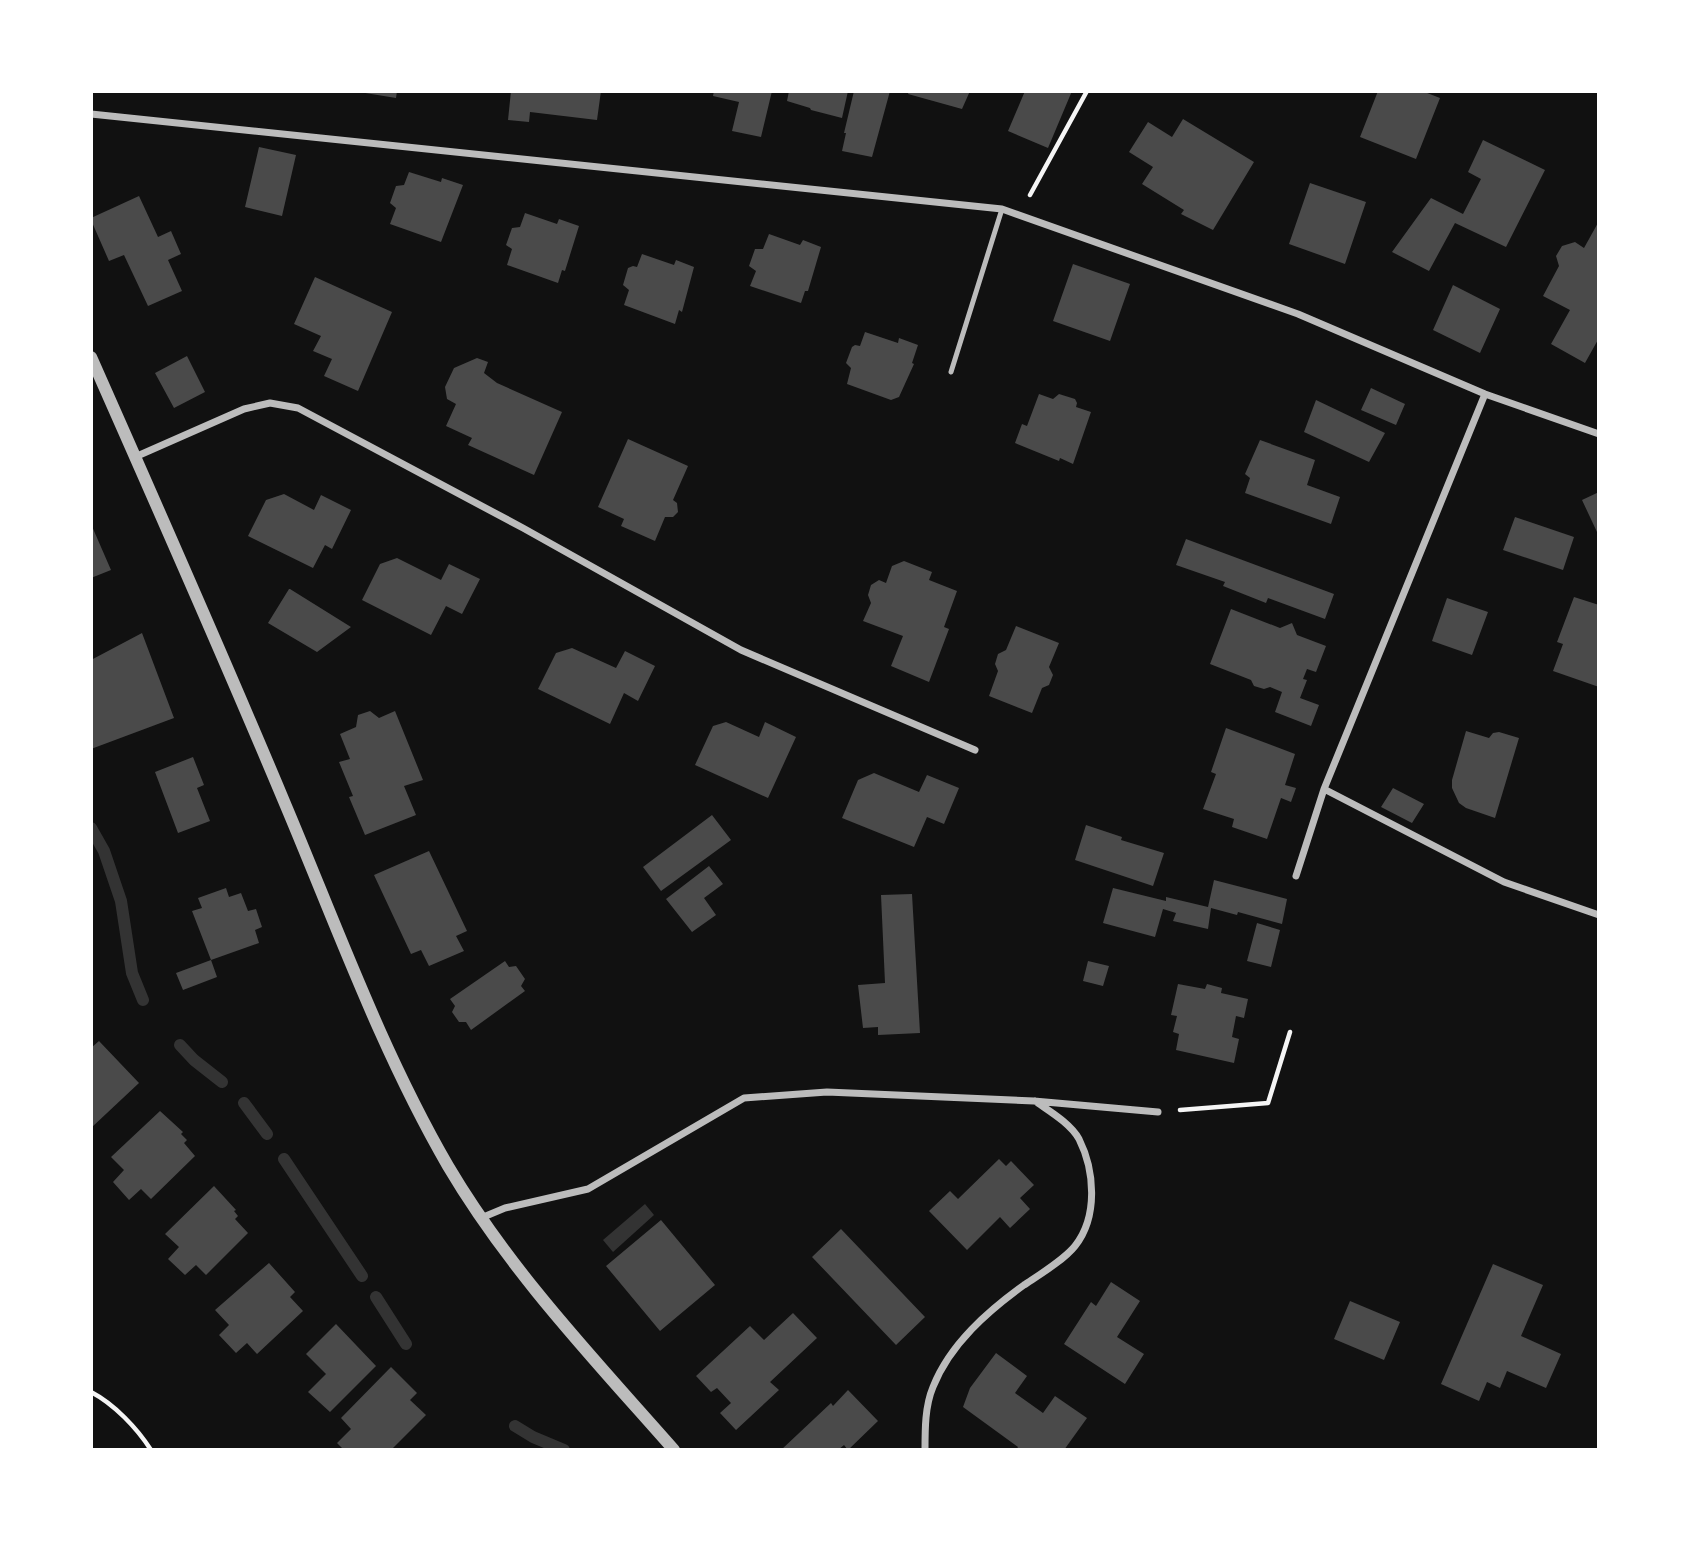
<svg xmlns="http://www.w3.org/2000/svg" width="1690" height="1541" font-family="Lato,sans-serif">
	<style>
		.water { fill: #333 }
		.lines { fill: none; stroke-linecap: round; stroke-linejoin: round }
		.stream { stroke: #333; stroke-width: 12 }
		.building { fill: #4a4a4a }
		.path { stroke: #f5f5f5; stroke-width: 4.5 }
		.service { stroke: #bcbcbc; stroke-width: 5 }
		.minor { stroke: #bcbcbc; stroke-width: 7 }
		.tertiary { stroke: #bcbcbc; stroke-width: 12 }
	</style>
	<rect width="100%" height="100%" fill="#111"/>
	<!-- water -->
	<path class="water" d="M 645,1204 L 654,1215 L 613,1252 L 603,1240 Z"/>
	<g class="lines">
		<!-- stream -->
		<path class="stream" d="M 91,828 L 104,851 L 121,901 L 132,973 L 143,1000
			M 180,1045 L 194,1060 L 222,1082
			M 244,1103 L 267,1134
			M 284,1159 L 362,1276
			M 376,1297 L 406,1344
			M 515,1426 L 533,1437 L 564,1450"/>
	</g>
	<!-- building -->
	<path class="building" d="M 353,91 L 397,91 L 396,98 Z
		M 511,91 L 601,91 L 597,120 L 530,112 L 529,122 L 508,120 Z
		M 714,91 L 772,91 L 761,137 L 732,131 L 739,102 L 713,96 Z
		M 789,91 L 848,91 L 842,118 L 811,110 L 810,108 L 787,101 Z
		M 854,91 L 890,91 L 872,157 L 842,151 L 846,133 L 844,133 Z
		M 909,91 L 970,91 L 962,109 L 908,94 Z
		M 1025,91 L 1072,91 L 1048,148 L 1008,131 Z
		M 1378,91 L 1422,91 L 1440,98 L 1416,159 L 1360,137 Z
		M 1183,119 L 1254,162 L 1213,230 L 1181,214 L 1184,210 L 1142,184 L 1153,167 L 1129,152 L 1148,122 L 1172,137 Z
		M 1483,140 L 1545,170 L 1506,247 L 1455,223 L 1429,271 L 1392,252 L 1431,198 L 1463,214 L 1481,179 L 1468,172 Z
		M 259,147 L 296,155 L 282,216 L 245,207 Z
		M 409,172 L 441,182 L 442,178 L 463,185 L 441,242 L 390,224 L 396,208 L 390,203 L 396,186 L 404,185 Z
		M 1310,183 L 1366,202 L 1345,264 L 1289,244 Z
		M 139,196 L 158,237 L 171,231 L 181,254 L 168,260 L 182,291 L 148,306 L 124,255 L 109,261 L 91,220 L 91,218 Z
		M 525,213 L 557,224 L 559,219 L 579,226 L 565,271 L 562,270 L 558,283 L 507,265 L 512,249 L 506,245 L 512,228 L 520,227 Z
		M 1599,221 L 1599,338 L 1585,363 L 1551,344 L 1570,310 L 1543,296 L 1559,266 L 1556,256 L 1562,246 L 1575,242 L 1584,248 Z
		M 769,234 L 800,245 L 803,240 L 821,247 L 808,291 L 805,291 L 801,303 L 750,286 L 756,271 L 749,266 L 755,249 L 763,249 Z
		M 642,254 L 674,265 L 676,260 L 694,267 L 682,312 L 679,310 L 675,324 L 624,305 L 629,290 L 623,285 L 628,268 L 633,266 L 637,267 Z
		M 1073,264 L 1130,284 L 1110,341 L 1053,321 Z
		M 315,277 L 392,312 L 358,391 L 324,376 L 332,359 L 313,351 L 321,336 L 294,324 Z
		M 1453,285 L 1500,309 L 1480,353 L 1433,330 Z
		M 865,332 L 898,343 L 899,338 L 918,345 L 912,363 L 914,364 L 899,397 L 891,400 L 847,384 L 851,368 L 846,363 L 852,347 L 855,345 L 860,346 Z
		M 187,356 L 205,392 L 174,408 L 155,373 Z
		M 477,358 L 488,362 L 484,373 L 497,383 L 562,412 L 534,475 L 468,445 L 472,438 L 446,426 L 456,404 L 447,399 L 445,387 L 454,368 Z
		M 1371,388 L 1405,404 L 1396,425 L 1361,410 Z
		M 1039,394 L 1053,399 L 1059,394 L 1075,399 L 1077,403 L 1076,407 L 1091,412 L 1073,464 L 1060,458 L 1059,461 L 1015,443 L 1022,424 L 1027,426 Z
		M 1316,400 L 1385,433 L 1369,462 L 1304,432 Z
		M 628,439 L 688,466 L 673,500 L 677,503 L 678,512 L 673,517 L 665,517 L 655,541 L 621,526 L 624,519 L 598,507 Z
		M 1260,440 L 1315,460 L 1307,485 L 1340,497 L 1331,524 L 1245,493 L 1250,478 L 1245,474 Z
		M 1599,492 L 1599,530 L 1597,532 L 1582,500 Z
		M 284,494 L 314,510 L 321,495 L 351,510 L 332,549 L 325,545 L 313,568 L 248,536 L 266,500 Z
		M 1515,517 L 1574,537 L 1563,570 L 1503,550 Z
		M 91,524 L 111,570 L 91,578 Z
		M 1186,539 L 1334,594 L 1325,619 L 1268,598 L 1266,603 L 1223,586 L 1225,582 L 1176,565 Z
		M 397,558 L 441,580 L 449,564 L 480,579 L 462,614 L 446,606 L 431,635 L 362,600 L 380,564 Z
		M 904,561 L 932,572 L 929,580 L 957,591 L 944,627 L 949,629 L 929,682 L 891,666 L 903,636 L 863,621 L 871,603 L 868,595 L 871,585 L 879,580 L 886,583 L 892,566 Z
		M 289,589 L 290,589 L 351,627 L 317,652 L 268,623 Z
		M 1574,597 L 1599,605 L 1599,687 L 1553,671 L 1563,644 L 1557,642 Z
		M 1447,598 L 1488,612 L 1472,655 L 1432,641 Z
		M 1231,609 L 1280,628 L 1292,623 L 1297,635 L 1326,646 L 1316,672 L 1307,669 L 1303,679 L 1307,680 L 1300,698 L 1319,705 L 1311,726 L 1275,712 L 1282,692 L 1270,687 L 1264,689 L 1254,686 L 1251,680 L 1210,664 Z
		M 1016,626 L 1059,643 L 1049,667 L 1053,675 L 1049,685 L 1042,688 L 1032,713 L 989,696 L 998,671 L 995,664 L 998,654 L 1006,650 Z
		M 142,633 L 174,718 L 91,749 L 91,660 Z
		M 572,648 L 616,668 L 625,651 L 655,666 L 638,701 L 624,693 L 610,724 L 538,689 L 556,653 Z
		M 370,711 L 379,718 L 395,711 L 423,780 L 404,786 L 416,815 L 365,835 L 349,797 L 353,796 L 339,762 L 350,759 L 340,734 L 356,727 L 358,715 Z
		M 726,722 L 759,737 L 765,722 L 796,737 L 768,798 L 695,765 L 713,726 Z
		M 1226,728 L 1295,754 L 1285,785 L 1296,788 L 1291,802 L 1281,798 L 1267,839 L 1232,827 L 1234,819 L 1203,809 L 1216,774 L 1211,772 Z
		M 1466,731 L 1489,738 L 1493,733 L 1499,732 L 1519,738 L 1495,818 L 1466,808 L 1459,803 L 1452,788 L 1452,780 Z
		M 193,757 L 204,785 L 197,788 L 210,821 L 178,833 L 155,772 Z
		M 874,773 L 919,792 L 927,775 L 959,788 L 944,824 L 927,817 L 914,847 L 842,818 L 858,780 Z
		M 1393,788 L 1424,804 L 1412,823 L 1381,807 Z
		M 712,815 L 731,840 L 661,891 L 643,867 Z
		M 1086,825 L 1122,837 L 1121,840 L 1164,853 L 1153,886 L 1075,860 Z
		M 429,851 L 467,931 L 456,936 L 464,951 L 429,966 L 421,950 L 411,954 L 374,875 Z
		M 709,866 L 723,884 L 704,898 L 716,915 L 692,932 L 666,899 Z
		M 1214,880 L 1287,899 L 1282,924 L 1238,912 L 1237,915 L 1211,908 L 1208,929 L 1173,921 L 1176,913 L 1163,909 L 1155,937 L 1103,923 L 1113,888 L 1166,901 L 1166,897 L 1208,907 Z
		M 226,888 L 229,897 L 241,893 L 248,911 L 256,909 L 262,927 L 255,930 L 259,943 L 211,960 L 192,911 L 202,908 L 198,898 Z
		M 912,894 L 920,1033 L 878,1035 L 878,1027 L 863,1028 L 858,985 L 885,983 L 881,895 Z
		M 1257,923 L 1280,930 L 1271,967 L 1247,961 Z
		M 211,960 L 217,977 L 183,990 L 176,973 Z
		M 505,961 L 509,967 L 516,966 L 525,979 L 521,986 L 525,991 L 471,1030 L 466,1022 L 459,1022 L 452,1012 L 455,1006 L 450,999 Z
		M 1088,961 L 1109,966 L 1103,986 L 1083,981 Z
		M 1178,984 L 1205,989 L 1207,984 L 1222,988 L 1221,993 L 1248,999 L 1244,1018 L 1236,1016 L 1232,1037 L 1239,1039 L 1234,1063 L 1176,1050 L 1179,1034 L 1173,1032 L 1177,1016 L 1171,1015 Z
		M 99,1041 L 139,1083 L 91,1128 L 91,1048 Z
		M 160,1111 L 183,1132 L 181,1134 L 187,1140 L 184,1143 L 195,1156 L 151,1199 L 141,1189 L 129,1200 L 113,1182 L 124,1170 L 111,1157 Z
		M 999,1159 L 1006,1166 L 1011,1161 L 1034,1185 L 1020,1198 L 1030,1209 L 1010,1228 L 1000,1217 L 967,1250 L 929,1211 L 950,1191 L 958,1199 Z
		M 214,1186 L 236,1210 L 234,1211 L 238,1216 L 235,1219 L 248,1233 L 206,1275 L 196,1265 L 185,1275 L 168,1259 L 179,1247 L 165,1234 Z
		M 661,1220 L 715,1285 L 660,1331 L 606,1266 Z
		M 841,1229 L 925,1317 L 896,1345 L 812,1257 Z
		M 269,1263 L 295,1292 L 290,1297 L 303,1311 L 257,1354 L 247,1343 L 236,1353 L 219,1335 L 229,1325 L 215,1310 Z
		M 1493,1264 L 1543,1285 L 1521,1336 L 1561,1354 L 1546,1388 L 1507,1371 L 1500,1388 L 1487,1382 L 1479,1401 L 1441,1384 Z
		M 1111,1282 L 1140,1301 L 1117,1337 L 1144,1354 L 1125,1384 L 1064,1344 L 1091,1302 L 1096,1306 Z
		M 1350,1301 L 1400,1322 L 1384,1360 L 1334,1339 Z
		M 793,1313 L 817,1338 L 770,1382 L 779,1390 L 736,1430 L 720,1413 L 731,1403 L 717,1388 L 711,1392 L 696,1376 L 750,1326 L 764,1340 Z
		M 336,1324 L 376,1366 L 330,1412 L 308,1392 L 326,1374 L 306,1354 Z
		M 996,1353 L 1027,1376 L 1015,1393 L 1043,1413 L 1055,1396 L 1087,1418 L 1064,1450 L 1016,1450 L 1018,1447 L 963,1407 L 970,1388 Z
		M 391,1367 L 417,1393 L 410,1400 L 426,1415 L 391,1450 L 344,1450 L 337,1443 L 351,1429 L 341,1418 Z
		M 848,1390 L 878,1421 L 848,1450 L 844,1445 L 838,1450 L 781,1450 L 831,1403 L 833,1406 Z"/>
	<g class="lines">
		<!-- path -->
		<path class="path" d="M 1030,195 L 1087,91
			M 1180,1110 L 1268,1103 L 1290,1032
			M 91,1392 C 114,1404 137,1428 151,1450"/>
		<!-- service -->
		<path class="service" d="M 951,372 L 1002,209"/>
		<!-- minor -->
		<path class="minor" d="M 91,114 L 1002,209 L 1298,314 L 1485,394 L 1599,434
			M 135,457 L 244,409 L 270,403 L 298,408 L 523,528 L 741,650 L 975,750
			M 1324,789 L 1504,882 L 1599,915
			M 1296,876 L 1324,789 L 1485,394
			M 481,1218 L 505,1208 L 588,1189 L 744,1098 L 827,1092 L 1034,1101 L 1158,1112
			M 925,1450 C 925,1429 925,1406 933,1387 C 950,1344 988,1311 1024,1285 C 1039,1275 1064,1260 1075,1246 C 1098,1217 1095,1171 1079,1139 C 1070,1123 1049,1111 1035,1101"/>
		<!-- tertiary -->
		<path class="tertiary" d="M 91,357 C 157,506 223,655 286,806 C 337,927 382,1052 448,1166 C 510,1271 594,1359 674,1450"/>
	</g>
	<!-- border -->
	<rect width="1690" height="1541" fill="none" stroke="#ffffff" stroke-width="186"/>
</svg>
